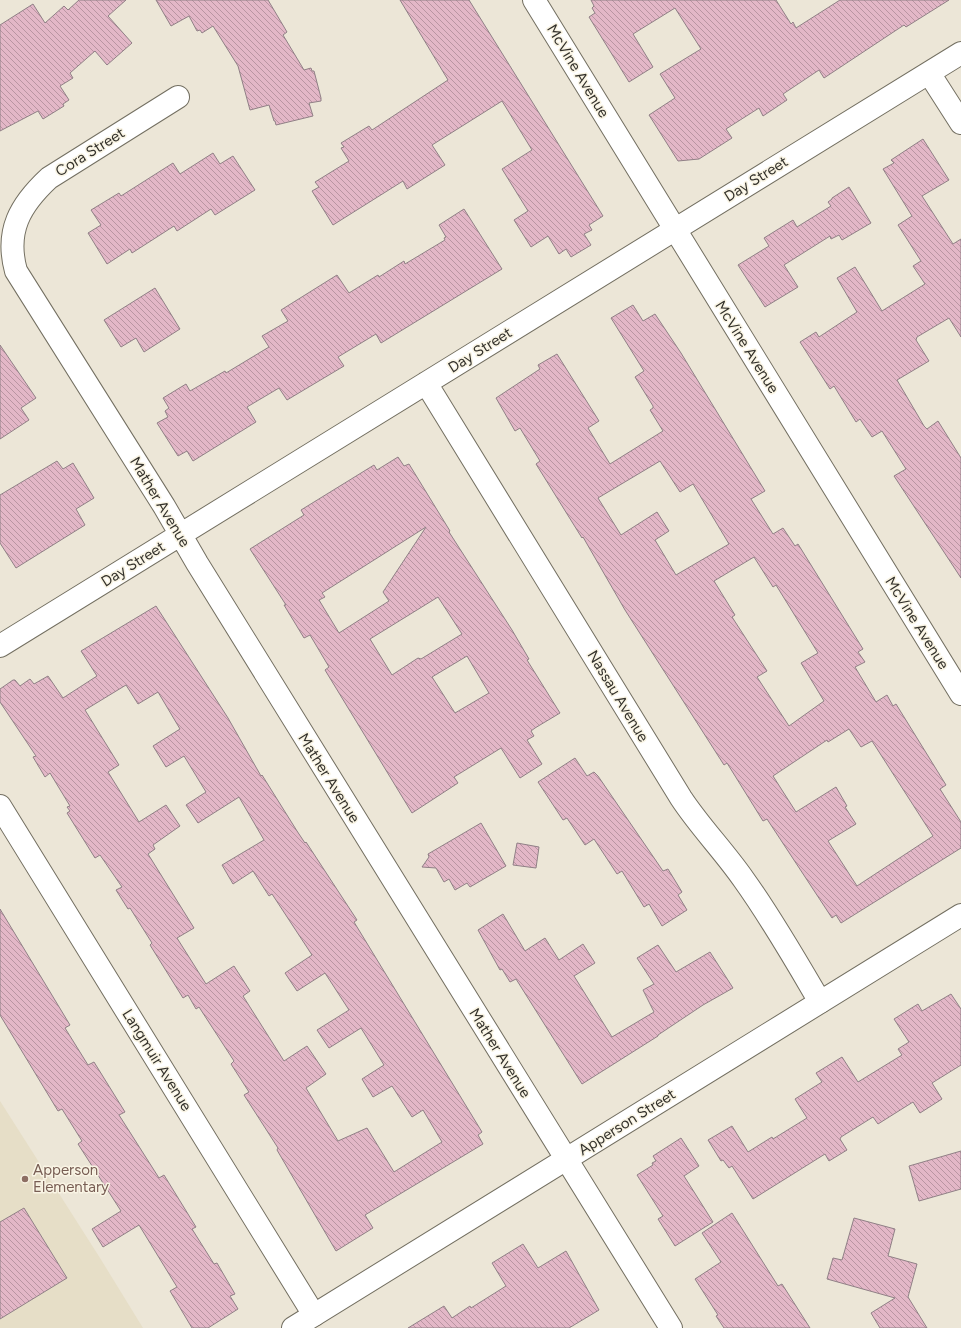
<svg xmlns="http://www.w3.org/2000/svg" width="961" height="1328" font-family="Figtree,sans-serif">
	<style>
		.built { fill: #e6dec7 }
		.building { fill: url(#building-back-hatch); stroke: #908086; fill-rule: evenodd }
		.lines { fill: none; stroke-linecap: round; stroke-linejoin: round }
		.street-casing { stroke: #736f61; stroke-width: 24 }
		.secondary-casing { stroke: #736f61; stroke-width: 24 }
		.street { stroke: #fff; stroke-width: 22 }
		.secondary { stroke: #fff; stroke-width: 22 }
		.education-dot { fill: #8d6e63; stroke: #f9f4e4; stroke-width: 1.5 }
		.labels { text-anchor: middle; dominant-baseline: central; stroke-width: 3; stroke-linejoin: round; paint-order: stroke }
		.street-label { font-size: 15px; fill: #33312b; stroke: #f9f4e4 }
		.education-label { font-size: 15px; fill: #785e54; stroke: #f9f4e4; text-anchor: start }
	</style>
	<defs>
		<pattern id="building-back-hatch" width="6" height="6" patternUnits="userSpaceOnUse"><rect width="6" height="6" fill="#e3b7c7"/><path d="M-1 5l2 2M0 0l6 6M5-1l2 2" fill="none" stroke="#b995a2"/></pattern>
	</defs>
	<rect width="100%" height="100%" fill="#ece6d7"/>
	<!-- built -->
	<path class="built" d="M 0,1101 L 100,1258 L 143,1328 L 0,1328 Z"/>
	<!-- building -->
	<path class="building" d="M 79,0 L 126,0 L 108,16 L 132,43 L 107,65 L 95,51 L 70,73 L 73,78 L 60,86 L 69,100 L 63,104 L 64,106 L 43,119 L 38,111 L 0,131 L 0,25 L 33,4 L 45,23 L 64,6 L 68,10 Z
		M 156,0 L 268,0 L 287,32 L 283,35 L 304,70 L 311,68 L 312,71 L 314,71 L 321,98 L 321,101 L 309,103 L 313,116 L 276,125 L 275,121 L 274,121 L 269,105 L 250,110 L 238,66 L 213,26 L 202,33 L 200,30 L 197,31 L 189,16 L 171,26 Z
		M 400,0 L 469,0 L 603,216 L 589,225 L 592,230 L 584,234 L 591,245 L 571,257 L 566,249 L 559,254 L 548,236 L 531,247 L 514,220 L 528,211 L 502,169 L 532,150 L 502,101 L 432,145 L 445,165 L 407,189 L 403,181 L 333,225 L 312,191 L 319,187 L 315,182 L 349,161 L 341,148 L 344,147 L 341,143 L 369,126 L 372,130 L 448,80 Z
		M 591,0 L 776,0 L 791,24 L 793,22 L 796,28 L 840,0 L 949,0 L 906,27 L 904,25 L 824,78 L 819,70 L 783,94 L 787,100 L 763,116 L 759,108 L 726,129 L 732,138 L 699,159 L 678,161 L 649,115 L 675,98 L 660,74 L 701,49 L 675,8 L 633,34 L 653,67 L 629,82 L 589,17 L 595,13 L 592,8 L 594,6 Z
		M 923,139 L 949,180 L 922,196 L 953,244 L 961,239 L 961,337 L 949,318 L 917,337 L 916,340 L 929,361 L 897,380 L 924,426 L 927,429 L 938,421 L 961,458 L 961,578 L 894,476 L 906,469 L 882,431 L 872,437 L 860,419 L 856,422 L 834,386 L 830,389 L 800,342 L 816,332 L 819,337 L 857,312 L 837,278 L 855,267 L 882,311 L 925,284 L 913,266 L 921,261 L 898,225 L 912,216 L 883,169 L 894,163 L 891,160 Z
		M 213,153 L 220,164 L 233,156 L 255,190 L 215,215 L 211,209 L 177,231 L 174,226 L 132,253 L 130,249 L 107,264 L 88,233 L 101,225 L 91,210 L 119,193 L 121,196 L 173,163 L 180,174 Z
		M 849,187 L 871,223 L 842,240 L 839,235 L 831,239 L 830,236 L 784,265 L 798,287 L 765,307 L 738,265 L 769,246 L 764,238 L 793,220 L 797,227 L 831,206 L 828,202 L 832,199 L 832,198 Z
		M 464,209 L 502,269 L 381,343 L 376,334 L 338,357 L 344,366 L 287,400 L 279,388 L 247,407 L 256,422 L 193,461 L 187,451 L 178,456 L 157,423 L 168,417 L 165,411 L 169,408 L 163,398 L 186,384 L 190,391 L 225,371 L 226,373 L 269,347 L 262,336 L 288,321 L 281,310 L 337,275 L 349,293 L 378,275 L 379,277 L 404,261 L 405,264 L 445,240 L 444,238 L 446,237 L 439,225 Z
		M 155,288 L 180,329 L 144,352 L 136,338 L 121,347 L 104,320 Z
		M 633,305 L 643,321 L 655,314 L 681,353 L 765,491 L 751,499 L 773,534 L 783,528 L 795,546 L 798,544 L 863,649 L 858,652 L 865,662 L 855,667 L 876,702 L 887,695 L 893,706 L 896,704 L 946,785 L 940,789 L 961,822 L 961,848 L 841,923 L 836,915 L 832,918 L 767,819 L 763,821 L 727,763 L 724,765 L 625,610 L 583,537 L 582,538 L 536,464 L 540,461 L 520,428 L 515,431 L 496,398 L 540,369 L 538,365 L 557,354 L 599,421 L 588,428 L 610,464 L 663,431 L 650,410 L 653,408 L 653,406 L 635,377 L 644,371 L 611,318 ZM 660,461 L 680,492 L 693,484 L 729,544 L 676,575 L 655,540 L 669,531 L 657,512 L 621,535 L 598,498 ZM 754,557 L 773,587 L 776,585 L 818,653 L 801,663 L 824,701 L 789,726 L 757,677 L 767,671 L 732,617 L 735,615 L 714,581 ZM 849,729 L 861,747 L 872,741 L 933,836 L 857,886 L 828,841 L 856,824 L 845,807 L 847,806 L 836,787 L 796,812 L 773,776 L 827,740 L 828,742 Z
		M 0,345 L 36,398 L 21,408 L 29,420 L 0,439 Z
		M 398,457 L 404,466 L 409,464 L 450,531 L 449,532 L 512,630 L 529,659 L 527,660 L 560,713 L 535,728 L 531,731 L 534,736 L 527,740 L 542,764 L 520,778 L 501,748 L 454,777 L 458,783 L 412,813 L 325,670 L 329,667 L 310,635 L 304,638 L 284,605 L 286,605 L 250,549 L 304,515 L 301,510 L 374,465 L 377,470 ZM 426,527 L 383,592 L 389,601 L 339,633 L 319,600 L 325,597 L 322,593 ZM 438,597 L 462,634 L 421,659 L 418,658 L 392,675 L 370,639 ZM 467,656 L 489,693 L 455,713 L 432,677 Z
		M 57,461 L 63,469 L 73,463 L 94,498 L 76,509 L 85,525 L 16,568 L 0,543 L 0,495 Z
		M 156,606 L 228,718 L 261,776 L 262,775 L 297,831 L 305,843 L 306,842 L 357,920 L 354,922 L 482,1132 L 478,1135 L 483,1144 L 365,1215 L 373,1228 L 336,1251 L 277,1150 L 278,1148 L 244,1095 L 249,1092 L 231,1064 L 234,1061 L 199,1007 L 196,1009 L 188,995 L 183,998 L 150,945 L 152,943 L 130,908 L 128,909 L 116,890 L 122,887 L 100,855 L 95,858 L 67,813 L 70,811 L 67,807 L 70,806 L 50,773 L 45,777 L 33,757 L 36,756 L 0,702 L 0,689 L 13,680 L 15,680 L 20,686 L 30,679 L 34,684 L 48,676 L 63,698 L 97,676 L 81,651 ZM 126,685 L 138,704 L 158,692 L 180,729 L 153,746 L 166,767 L 184,756 L 206,792 L 186,805 L 198,823 L 239,797 L 264,840 L 222,865 L 233,884 L 253,871 L 269,896 L 272,894 L 312,955 L 285,973 L 297,991 L 325,973 L 349,1010 L 317,1030 L 329,1048 L 361,1028 L 384,1065 L 362,1079 L 373,1097 L 392,1086 L 412,1117 L 423,1110 L 442,1142 L 394,1172 L 367,1128 L 338,1141 L 306,1088 L 326,1074 L 307,1046 L 284,1061 L 243,996 L 250,991 L 234,966 L 206,984 L 177,938 L 194,928 L 148,854 L 155,849 L 153,845 L 180,826 L 166,805 L 139,822 L 108,772 L 119,765 L 85,710 Z
		M 575,758 L 587,776 L 594,772 L 598,776 L 663,871 L 668,869 L 682,892 L 678,895 L 687,910 L 662,926 L 649,904 L 644,907 L 622,871 L 617,874 L 594,839 L 585,845 L 567,818 L 563,820 L 538,782 Z
		M 481,823 L 506,866 L 470,887 L 467,883 L 455,890 L 449,879 L 444,882 L 436,868 L 422,867 L 429,857 L 428,854 Z
		M 517,843 L 539,847 L 536,868 L 513,865 Z
		M 0,909 L 70,1025 L 65,1028 L 88,1065 L 94,1062 L 125,1112 L 119,1115 L 159,1178 L 164,1175 L 196,1227 L 192,1229 L 214,1264 L 217,1263 L 235,1294 L 230,1296 L 238,1309 L 208,1328 L 192,1328 L 170,1291 L 177,1287 L 139,1225 L 103,1247 L 92,1229 L 121,1211 L 78,1144 L 82,1141 L 62,1109 L 58,1111 L 0,1015 Z
		M 503,914 L 525,951 L 545,938 L 559,960 L 583,944 L 595,963 L 574,976 L 612,1037 L 654,1012 L 643,990 L 654,984 L 637,958 L 658,945 L 676,972 L 710,952 L 733,988 L 703,1005 L 658,1035 L 658,1036 L 582,1084 L 516,979 L 510,982 L 502,969 L 500,970 L 478,930 Z
		M 951,994 L 961,1009 L 961,1065 L 932,1083 L 942,1099 L 920,1113 L 913,1102 L 878,1124 L 873,1117 L 841,1137 L 840,1139 L 847,1150 L 829,1161 L 825,1154 L 753,1199 L 732,1166 L 729,1168 L 723,1160 L 721,1161 L 708,1140 L 732,1126 L 748,1152 L 772,1137 L 773,1139 L 807,1118 L 795,1099 L 822,1082 L 816,1073 L 842,1057 L 858,1082 L 902,1055 L 898,1049 L 909,1042 L 894,1019 L 918,1004 L 922,1011 Z
		M 681,1138 L 699,1166 L 684,1176 L 713,1222 L 675,1246 L 658,1219 L 663,1216 L 637,1175 L 653,1165 L 652,1163 L 656,1161 L 653,1156 Z
		M 961,1151 L 961,1189 L 919,1201 L 909,1166 Z
		M 24,1208 L 67,1278 L 0,1319 L 0,1222 Z
		M 732,1213 L 778,1286 L 782,1284 L 810,1328 L 724,1328 L 716,1316 L 718,1315 L 695,1279 L 721,1262 L 702,1233 Z
		M 854,1218 L 895,1229 L 888,1256 L 917,1264 L 908,1297 L 927,1328 L 880,1328 L 871,1313 L 895,1298 L 827,1279 L 833,1258 L 842,1260 Z
		M 523,1244 L 538,1268 L 566,1251 L 599,1310 L 569,1328 L 408,1328 L 444,1306 L 452,1318 L 470,1306 L 471,1308 L 506,1286 L 492,1263 Z"/>
	<g class="lines">
		<!-- street casing -->
		<g class="street-casing">
			<path id="street" d="M 929,73 L 961,123
				M 178,97 L 49,178 C 20,205 5,231 16,271 L 164,506 L 197,563 L 671,1328
				M 426,383 L 681,798 C 700,827 724,851 744,880 C 772,919 796,961 820,1002
				M 0,646 L 961,53
				M 0,806 L 314,1315"/>
		</g>
		<!-- secondary casing -->
		<g class="secondary-casing">
			<path id="secondary" d="M 534,0 L 961,694
				M 293,1328 L 961,915"/>
		</g>
		<!-- street -->
		<use href="#street" class="street"/>
		<!-- secondary -->
		<use href="#secondary" class="secondary"/>
	</g>
	<!-- markers -->
	<circle class="education-dot" cx="25" cy="1179" r="4"/>
	<g class="labels">
		<!-- street labels -->
		<g class="street-label">
			<text transform="translate(578 71) rotate(59)">McVine Avenue</text>
			<text transform="translate(90 152) rotate(-32)">Cora Street</text>
			<text transform="translate(756 179) rotate(-32)">Day Street</text>
			<text transform="translate(747 347) rotate(58)">McVine Avenue</text>
			<text transform="translate(480 350) rotate(-32)">Day Street</text>
			<text transform="translate(160 502) rotate(59)">Mather Avenue</text>
			<text transform="translate(133 564) rotate(-32)">Day Street</text>
			<text transform="translate(917 623) rotate(58)">McVine Avenue</text>
			<text transform="translate(618 696) rotate(59)">Nassau Avenue</text>
			<text transform="translate(329 778) rotate(58)">Mather Avenue</text>
			<text transform="translate(500 1053) rotate(58)">Mather Avenue</text>
			<text transform="translate(157 1060) rotate(58)">Langmuir Avenue</text>
			<text transform="translate(627 1122) rotate(-32)">Apperson Street</text>
		</g>
		<!-- education labels -->
		<g class="education-label">
			<text x="33" y="1170">Apperson<tspan x="33" dy="17">Elementary</tspan></text>
		</g>
	</g>
</svg>
